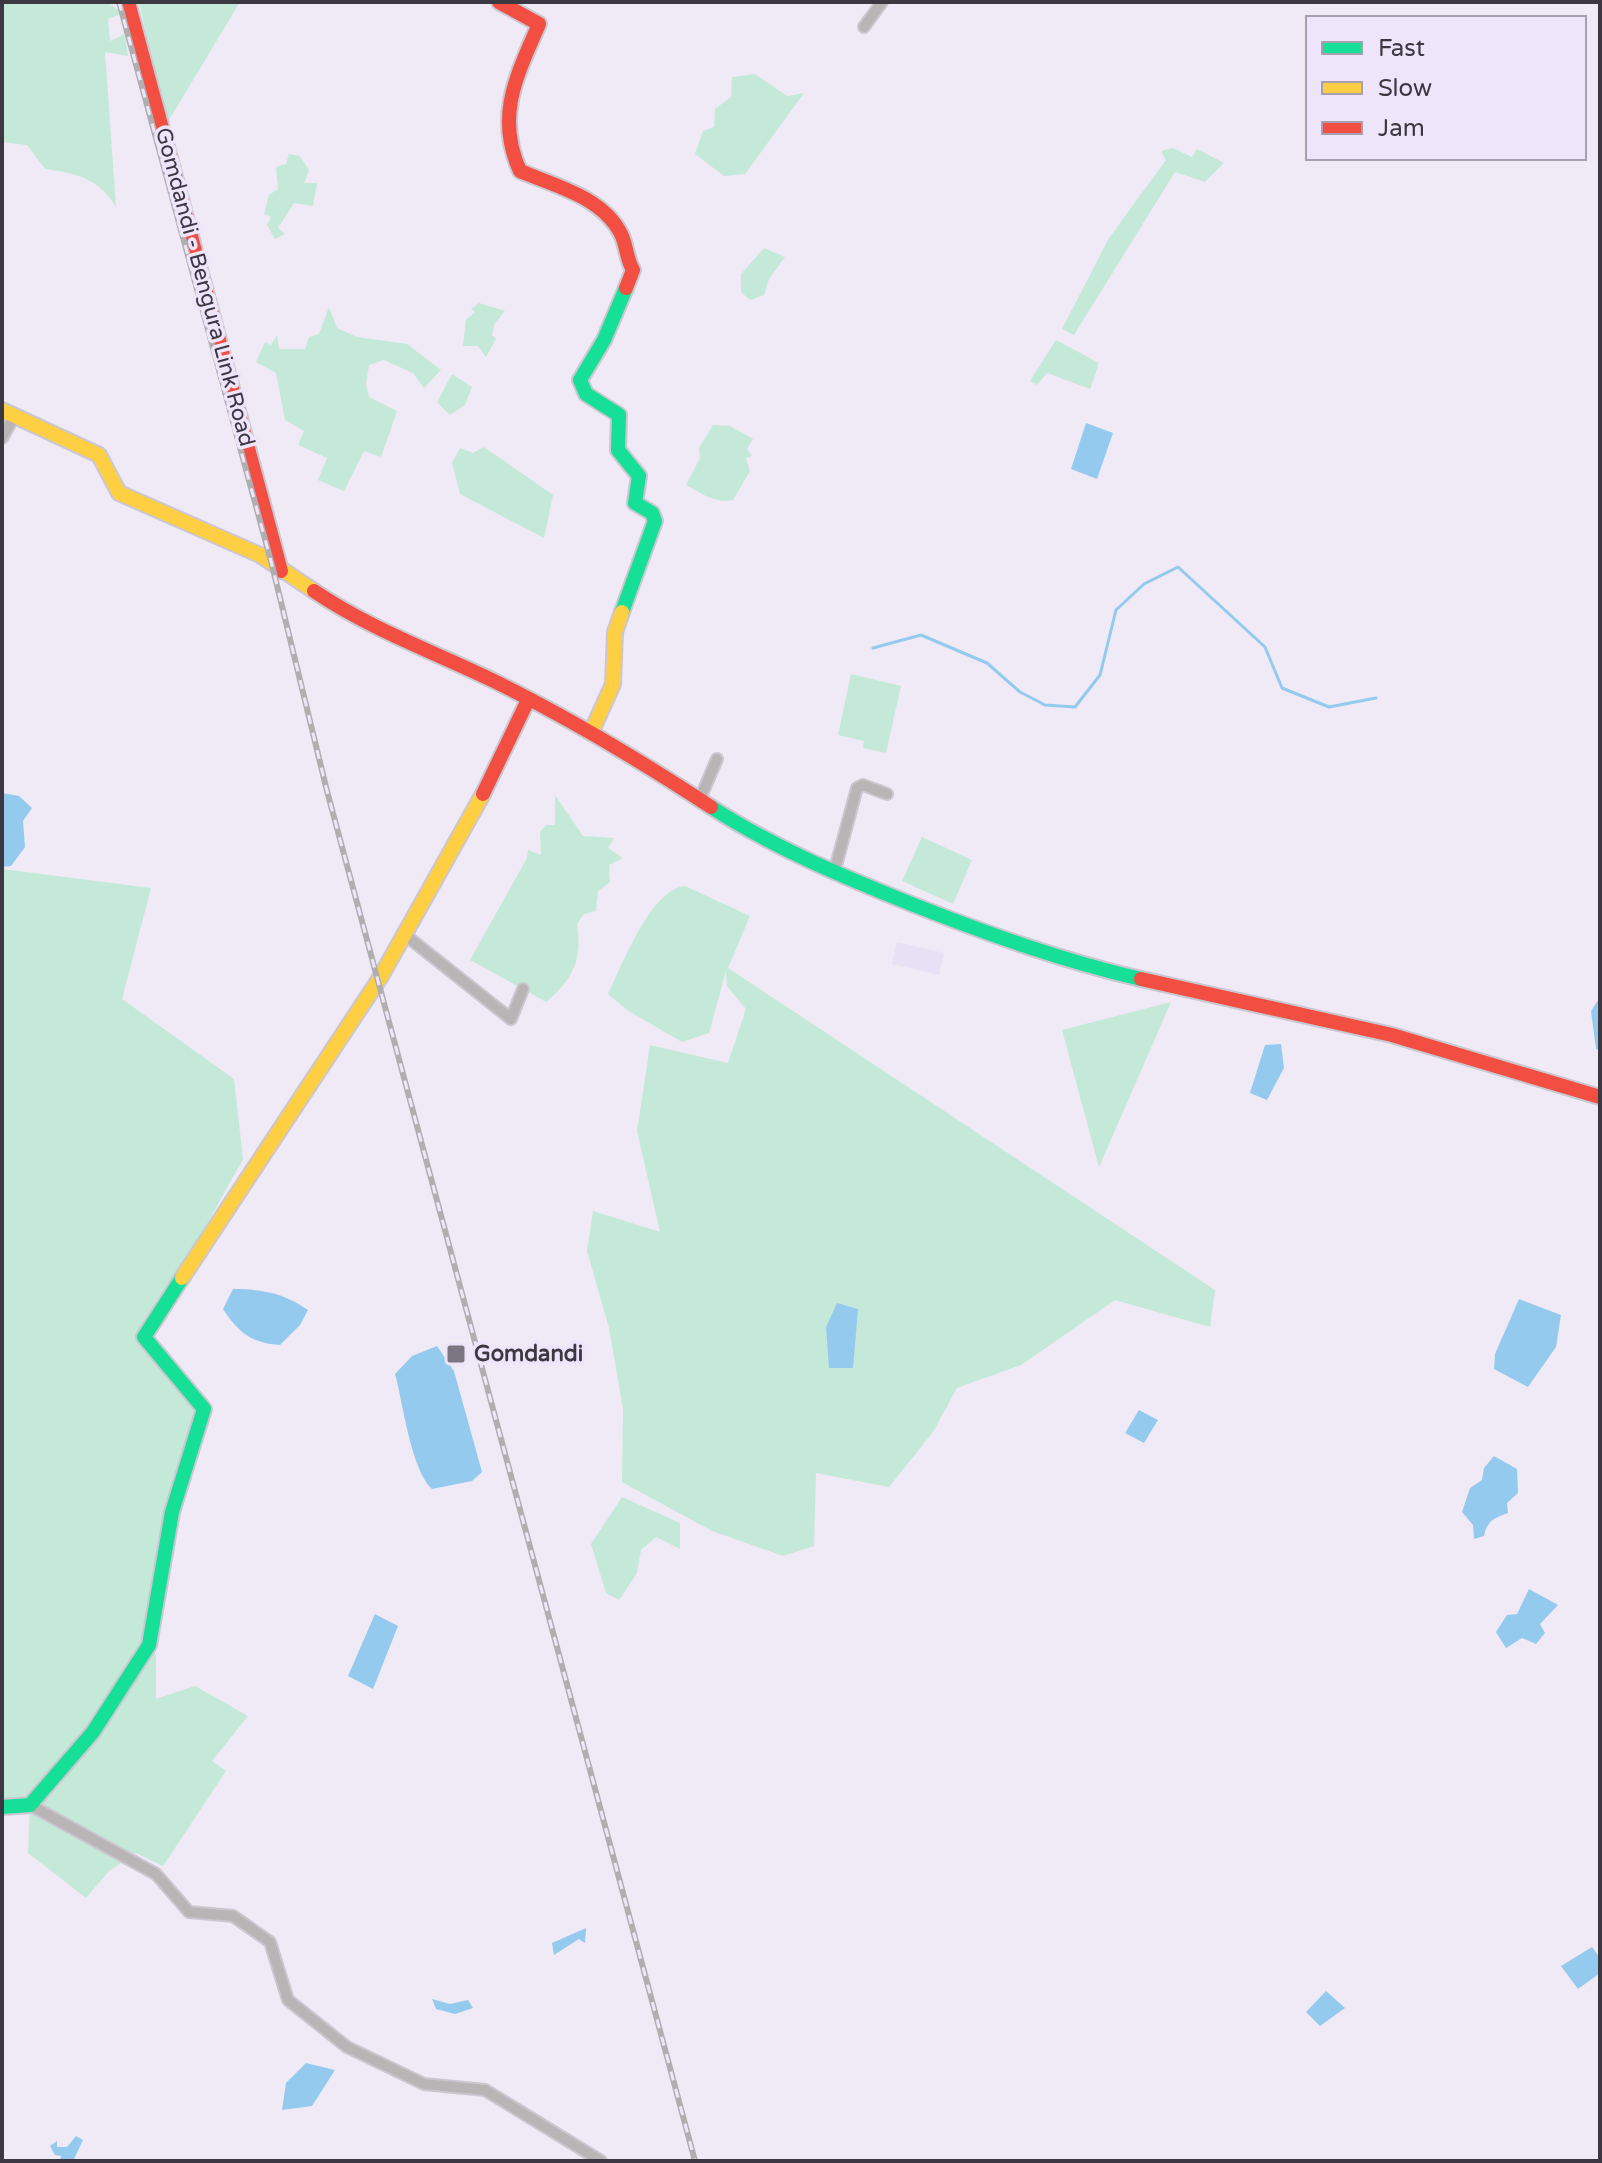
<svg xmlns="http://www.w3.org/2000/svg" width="1602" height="2163" font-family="'Varela Round',sans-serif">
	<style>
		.built { fill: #e8e0f4 }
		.green { fill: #c5e9d8 }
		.water { fill: #95caef }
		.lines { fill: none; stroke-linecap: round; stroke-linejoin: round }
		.stream { stroke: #95caef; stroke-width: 3 }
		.street-casing { stroke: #cbc7d0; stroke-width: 14 }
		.fast-casing { stroke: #cbc7d0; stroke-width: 18 }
		.slow-casing { stroke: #cbc7d0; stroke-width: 18 }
		.jam-casing { stroke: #cbc7d0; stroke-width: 18 }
		.street { stroke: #b9b4b5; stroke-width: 10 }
		.fast { stroke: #16e098; stroke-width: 14 }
		.slow { stroke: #ffcf43; stroke-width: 14 }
		.jam { stroke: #f24e42; stroke-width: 14 }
		.rail-casing { stroke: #b1aeb1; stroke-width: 6 }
		.rail { stroke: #eee5fa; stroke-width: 3; stroke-dasharray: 9; stroke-linecap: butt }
		.poi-dot { fill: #7b7680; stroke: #eee5fa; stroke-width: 3 }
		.labels { text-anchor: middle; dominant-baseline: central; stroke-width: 7; stroke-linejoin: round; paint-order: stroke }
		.street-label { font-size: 22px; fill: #3c3841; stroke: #eee5fa }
		.poi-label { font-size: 22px; font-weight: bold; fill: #3c3841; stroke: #eee5fa; text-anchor: start }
	</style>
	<rect width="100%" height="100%" fill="#efeaf5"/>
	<!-- built -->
	<path class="built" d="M 897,942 L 944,953 L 939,975 L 892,964 Z"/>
	<!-- green -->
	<path class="green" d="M 2,2 L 106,2 L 123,13 L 108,19 L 110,41 L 125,34 L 128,56 L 105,52 L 116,207 C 100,179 76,173 45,169 L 27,145 L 2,142 Z
		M 139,2 L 240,2 L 166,125 Z
		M 755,74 L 787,96 L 804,93 L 745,174 L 724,176 L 695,154 L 703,131 L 714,127 L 715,109 L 731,97 L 732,77 Z
		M 1173,148 L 1192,157 L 1197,149 L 1224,163 L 1205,182 L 1175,172 L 1074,335 L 1062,329 L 1109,238 L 1166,160 L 1161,151 Z
		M 289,154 L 300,156 L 309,170 L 304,183 L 317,183 L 313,206 L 294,203 L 278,228 L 285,234 L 275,239 L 267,225 L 271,217 L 264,214 L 269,195 L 278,189 L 276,167 L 286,164 Z
		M 764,248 L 785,257 L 769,279 L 764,295 L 750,300 L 741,292 L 741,274 Z
		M 479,303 L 505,311 L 495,323 L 492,335 L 496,339 L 486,357 L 478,346 L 463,346 L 466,320 L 475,312 L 471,309 Z
		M 329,307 L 337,328 L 357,337 L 407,344 L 441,370 L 424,388 L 413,373 L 384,360 L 369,365 L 366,384 L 369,397 L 397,411 L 381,457 L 364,451 L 344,491 L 318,480 L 327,458 L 298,445 L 304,431 L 285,420 L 276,373 L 256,362 L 265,342 L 271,345 L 277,335 L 279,349 L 305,349 L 309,337 L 319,334 Z
		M 1056,340 L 1099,363 L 1090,389 L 1047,373 L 1037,385 L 1030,381 Z
		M 452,374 L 472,387 L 465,405 L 450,415 L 437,402 Z
		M 713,425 L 730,426 L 753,439 L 747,449 L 752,456 L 746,458 L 750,471 L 733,500 C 715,504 701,493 686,485 L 700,458 L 699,448 Z
		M 484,447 L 553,495 L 544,538 L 460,494 L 452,463 L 460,448 L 473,453 Z
		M 851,674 L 901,686 L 886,753 L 863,748 L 864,741 L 838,735 Z
		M 555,795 L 583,836 L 614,838 L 608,848 L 623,858 L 609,865 L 610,882 L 598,891 L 596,911 L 584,914 L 577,924 C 582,960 574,978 546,1002 L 470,960 L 527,858 L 528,850 L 541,855 L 540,832 L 546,825 L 555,825 Z
		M 922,837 L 972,860 L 953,904 L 902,881 Z
		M 2,869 L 151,888 L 122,999 L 234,1079 L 243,1159 L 144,1337 L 204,1409 L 149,1645 L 156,1655 L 156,1699 L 195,1686 L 248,1716 L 212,1761 L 226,1771 L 163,1866 L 136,1853 L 109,1871 L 86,1898 L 28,1853 L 30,1806 L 2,1810 Z
		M 685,886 L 750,916 L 728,968 L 1215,1290 L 1210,1327 L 1115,1300 L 1021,1365 L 957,1388 L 933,1432 L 889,1487 L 816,1473 L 814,1546 L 783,1556 L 712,1531 L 622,1482 L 623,1409 L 609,1328 L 587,1251 L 593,1211 L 660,1232 L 637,1131 L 650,1045 L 728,1063 L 746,1009 L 727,986 L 726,971 L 709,1033 L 682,1042 L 627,1010 L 608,994 C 623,964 650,890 685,886 Z
		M 1171,1002 L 1099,1167 L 1062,1030 Z
		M 622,1497 L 680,1523 L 680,1549 L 656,1537 L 641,1550 L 637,1573 L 619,1600 L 606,1593 L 591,1544 Z"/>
	<!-- water -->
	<path class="water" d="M 1086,423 L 1113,433 L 1097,479 L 1071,469 Z
		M 2,793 L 19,796 L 32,808 L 23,821 L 25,847 L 11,866 L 2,867 Z
		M 1600,997 L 1600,1050 L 1596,1049 L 1591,1011 Z
		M 1281,1044 L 1284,1068 L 1267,1100 L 1250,1093 L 1265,1045 Z
		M 233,1289 C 262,1289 284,1293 308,1310 L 300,1325 L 280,1345 C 251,1343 239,1333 223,1309 Z
		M 1519,1299 L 1561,1315 L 1556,1347 L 1528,1387 L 1494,1369 L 1495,1354 Z
		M 837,1303 L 858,1309 L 853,1368 L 829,1368 L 826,1327 Z
		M 437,1346 L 454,1371 L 482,1472 L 472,1481 L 432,1489 C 411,1470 403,1403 395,1374 L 412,1356 Z
		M 1139,1410 L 1158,1420 L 1144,1443 L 1125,1433 Z
		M 1494,1456 L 1517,1469 L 1518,1493 L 1507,1503 L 1508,1513 C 1494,1518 1487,1521 1484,1536 L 1474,1539 L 1473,1525 L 1462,1512 L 1470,1488 L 1482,1480 L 1484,1468 Z
		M 1529,1589 L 1558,1605 L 1540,1624 L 1545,1633 L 1536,1644 L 1522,1638 L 1506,1648 L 1496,1632 L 1507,1615 L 1517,1614 Z
		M 375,1614 L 398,1626 L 373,1689 L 348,1676 Z
		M 586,1928 L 585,1943 L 579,1939 L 554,1955 L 552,1943 Z
		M 1592,1947 L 1600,1958 L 1600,1973 L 1578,1989 L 1561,1966 Z
		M 1326,1991 L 1345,2008 L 1320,2026 L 1306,2012 Z
		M 432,1999 L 450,2004 L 468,2000 L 473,2008 L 455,2014 L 436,2009 Z
		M 306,2063 L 335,2070 L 312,2106 L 282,2110 L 286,2083 Z
		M 76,2136 L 83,2140 L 74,2159 L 60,2161 L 61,2156 L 55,2155 L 50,2146 L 57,2141 L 57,2147 L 67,2147 Z"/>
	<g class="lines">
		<!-- stream -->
		<path class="stream" d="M 873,648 L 921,635 L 987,663 L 1020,692 L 1045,705 L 1075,707 L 1100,675 L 1116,610 L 1144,584 L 1178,567 L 1265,647 L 1282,688 L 1329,707 L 1376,698"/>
		<!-- street casing -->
		<g class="street-casing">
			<path id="street" d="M 864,27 L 882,2
				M 2,438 L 14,417
				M 700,799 L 717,759
				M 834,873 L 857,788 L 863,785 L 887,794
				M 404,934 L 511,1019 L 523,989
				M 30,1805 L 156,1874 L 189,1912 L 233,1916 L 270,1942 L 288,2000 L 347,2047 L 424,2084 L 485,2090 L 601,2161"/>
		</g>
		<!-- fast casing -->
		<g class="fast-casing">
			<path id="fast" d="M 622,612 L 655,521 L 652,513 L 635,503 L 639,476 L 618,450 L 619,415 L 586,394 L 580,380 L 604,340 L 626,288
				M 711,807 C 774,848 844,877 914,905 C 988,934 1063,961 1141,979
				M 2,1807 L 30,1805 L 93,1732 L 149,1645 L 172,1512 L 204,1409 L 144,1337 L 182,1278"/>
		</g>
		<!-- slow casing -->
		<g class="slow-casing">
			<path id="slow" d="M 2,410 L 99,455 L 119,493 L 260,555 L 314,591
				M 591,733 L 613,684 L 615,632 L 622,612
				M 182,1278 L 380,978 L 483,794"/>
		</g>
		<!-- jam casing -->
		<g class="jam-casing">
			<path id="jam" d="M 128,2 L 281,571
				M 499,2 L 539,24 C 517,75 495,116 520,171 C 555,186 603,197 621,234 C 627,246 626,258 633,270 L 626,288
				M 314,591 C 370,629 434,652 494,681 C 569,718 641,761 711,807
				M 483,794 L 528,700
				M 1141,979 L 1392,1035 L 1600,1097"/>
		</g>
		<!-- street -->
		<use href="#street" class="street"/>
		<!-- fast -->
		<use href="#fast" class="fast"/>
		<!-- slow -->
		<use href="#slow" class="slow"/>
		<!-- jam -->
		<use href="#jam" class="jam"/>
		<!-- rail casing -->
		<g class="rail-casing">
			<path id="rail" d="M 119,2 L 272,565 L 327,791 L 695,2161"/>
		</g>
		<!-- rail -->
		<use href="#rail" class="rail"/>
	</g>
	<!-- markers -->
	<rect class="poi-dot" x="446" y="1344" width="20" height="20" rx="4"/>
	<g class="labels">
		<!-- street labels -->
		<g class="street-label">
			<text transform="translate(205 287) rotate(75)">Gomdandi - Bengura Link Road</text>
		</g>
		<!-- poi labels -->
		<g class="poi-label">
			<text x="474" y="1354">Gomdandi</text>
		</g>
	</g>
	<!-- border -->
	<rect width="1602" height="2163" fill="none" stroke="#3c3841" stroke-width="8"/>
	<!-- legend -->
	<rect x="1306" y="16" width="280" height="144" fill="#eee5fa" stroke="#a7a0b0" stroke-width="2"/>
	<rect x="1322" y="42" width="40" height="12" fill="#16e098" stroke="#a7a0b0" stroke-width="2"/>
	<text x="1378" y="56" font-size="24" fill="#3c3841">Fast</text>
	<rect x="1322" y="82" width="40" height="12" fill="#ffcf43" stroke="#a7a0b0" stroke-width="2"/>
	<text x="1378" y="96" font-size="24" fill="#3c3841">Slow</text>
	<rect x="1322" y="122" width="40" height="12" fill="#f24e42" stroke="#a7a0b0" stroke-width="2"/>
	<text x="1378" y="136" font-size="24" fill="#3c3841">Jam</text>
</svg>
